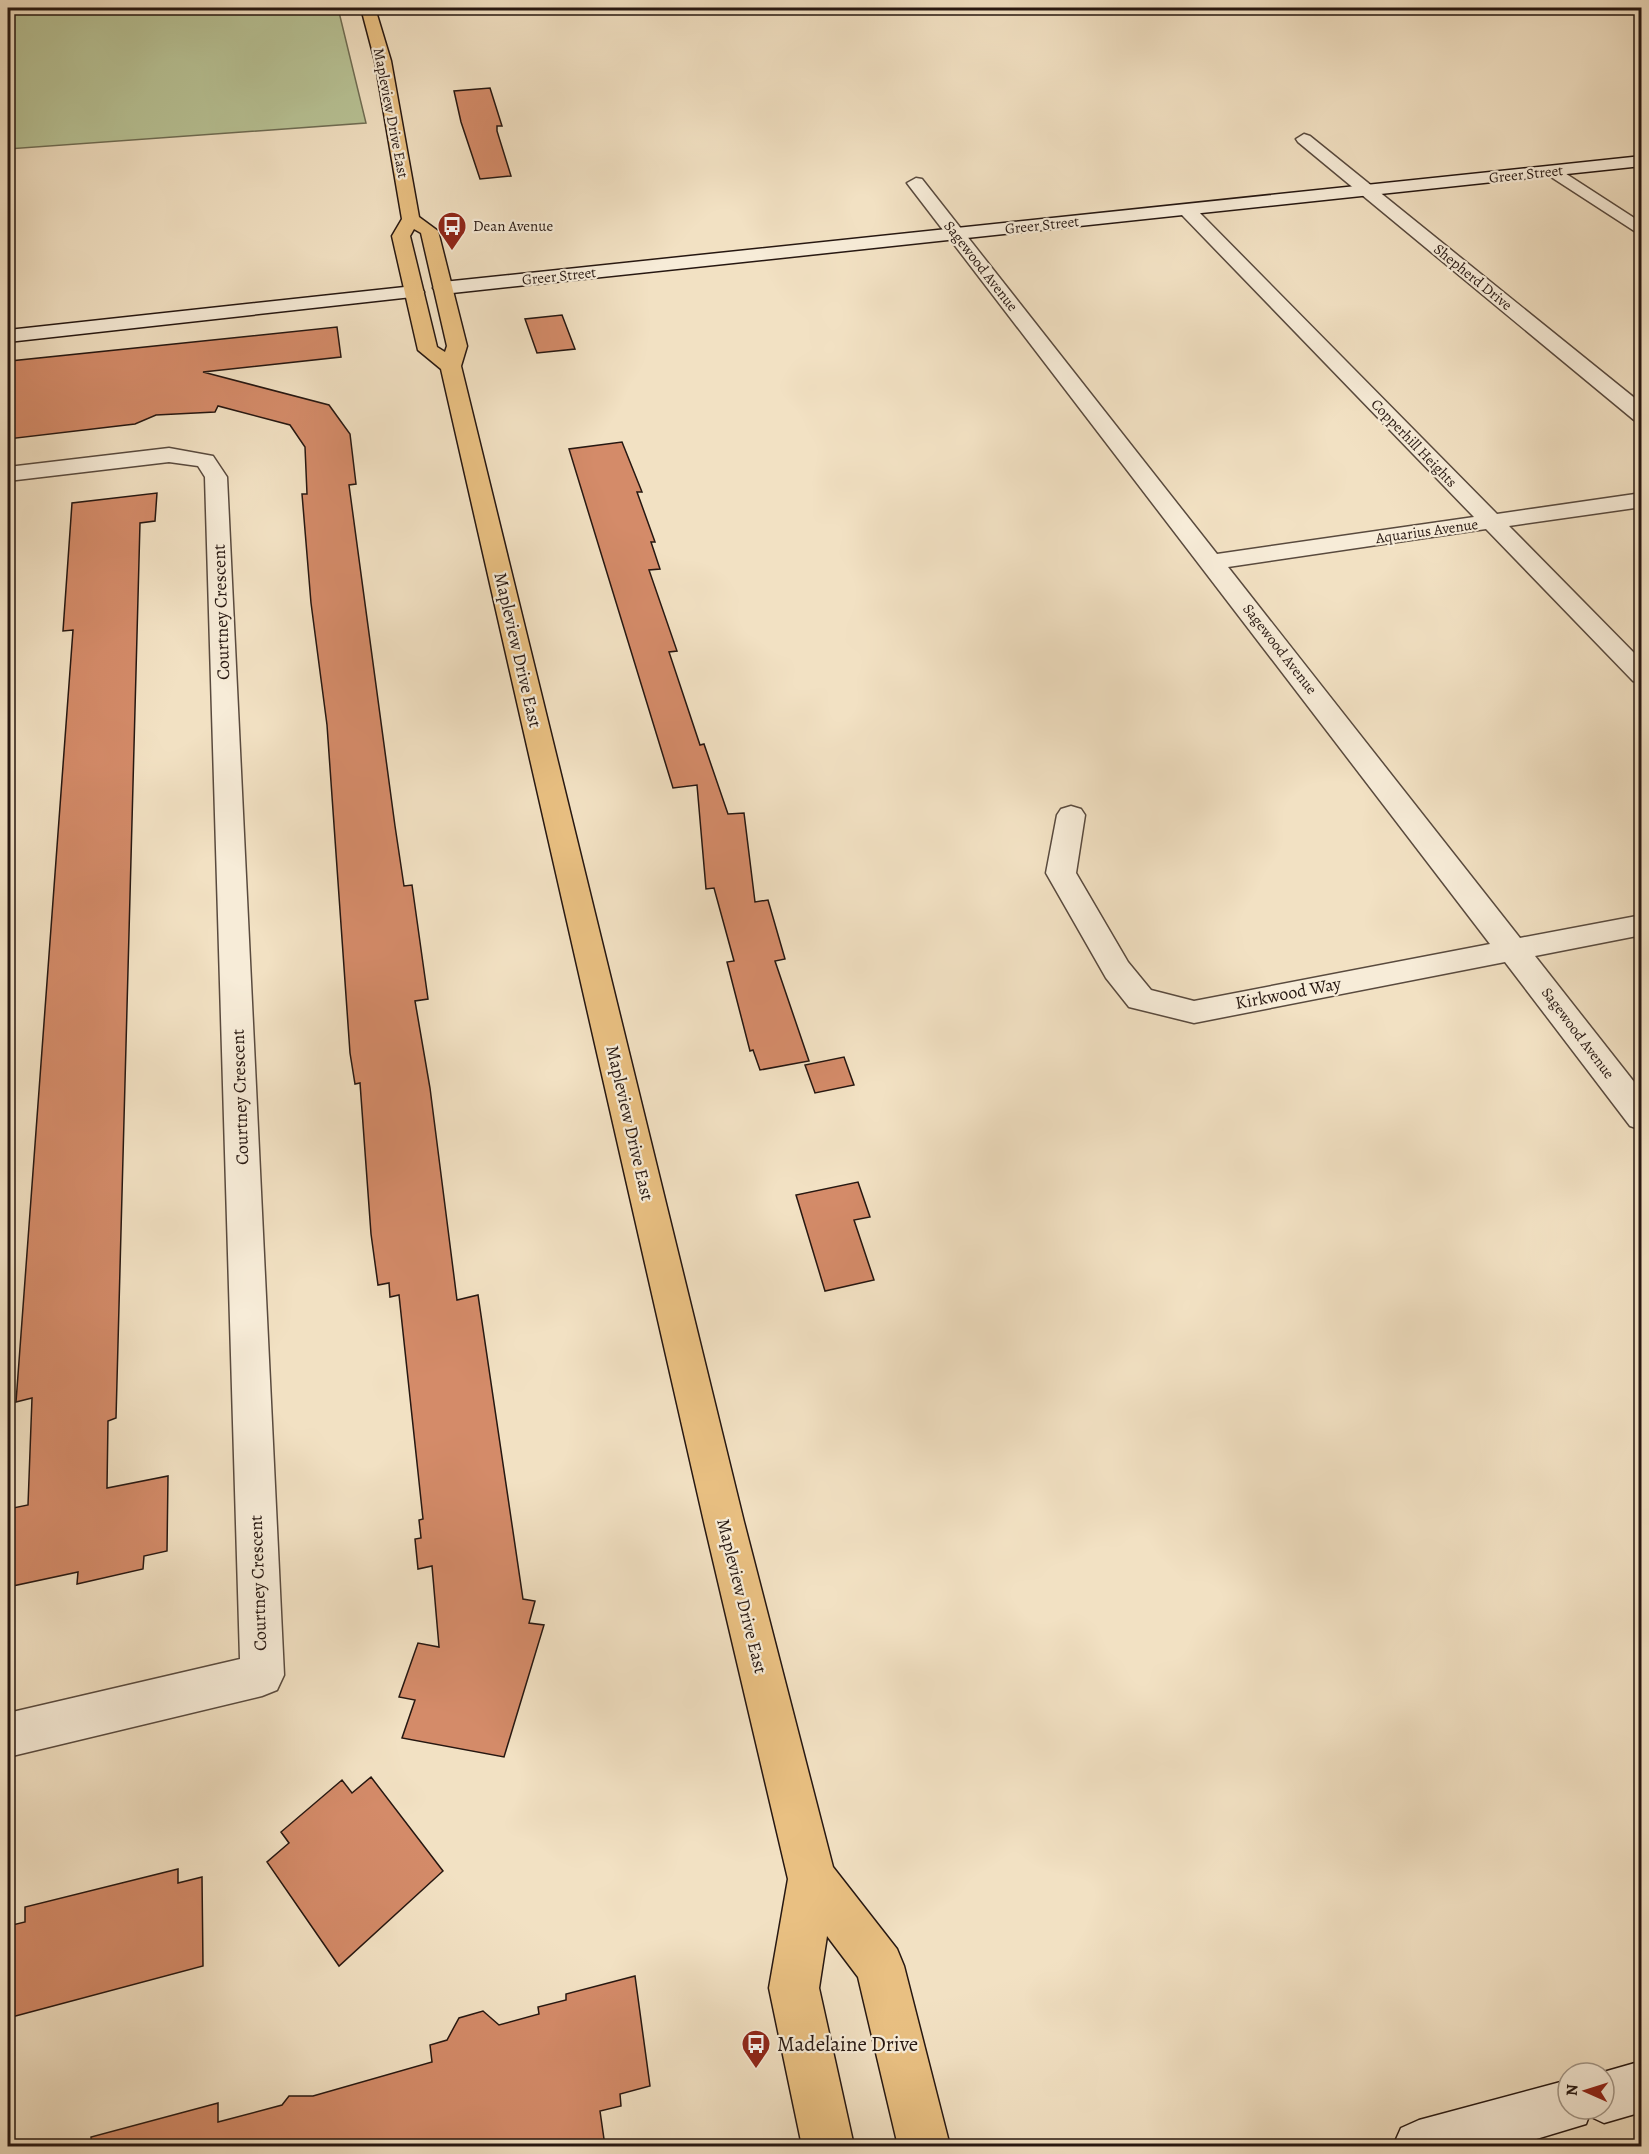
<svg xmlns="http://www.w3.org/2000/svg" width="1649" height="2154" font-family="Alegreya,serif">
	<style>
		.green { fill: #b8c396; stroke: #6f6d54; stroke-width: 1.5 }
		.building { fill: #d48b69; stroke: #261711; stroke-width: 1.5 }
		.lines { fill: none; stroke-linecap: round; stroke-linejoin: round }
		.street-casing { stroke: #594a3e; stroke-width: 3 }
		.secondary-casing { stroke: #261711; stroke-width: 3 }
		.primary-casing { stroke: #261711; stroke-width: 3 }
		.street { fill: #f7ecd8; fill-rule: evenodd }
		.secondary { fill: #f7ecd8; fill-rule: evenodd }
		.primary { fill: #e9c082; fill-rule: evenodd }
		.labels { text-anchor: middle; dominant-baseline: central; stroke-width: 4.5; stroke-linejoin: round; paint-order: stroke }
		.far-street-label { font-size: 15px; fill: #261711; stroke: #f7ecd8 }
		.far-poi-label { font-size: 15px; fill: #261711; stroke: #f7ecd8; text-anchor: start }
		.street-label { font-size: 18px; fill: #261711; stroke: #f7ecd8 }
		.near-poi-label { font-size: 21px; fill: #261711; stroke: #f7ecd8; text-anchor: start }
	</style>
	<rect width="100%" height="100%" fill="#f2e1c3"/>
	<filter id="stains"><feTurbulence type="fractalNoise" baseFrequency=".00333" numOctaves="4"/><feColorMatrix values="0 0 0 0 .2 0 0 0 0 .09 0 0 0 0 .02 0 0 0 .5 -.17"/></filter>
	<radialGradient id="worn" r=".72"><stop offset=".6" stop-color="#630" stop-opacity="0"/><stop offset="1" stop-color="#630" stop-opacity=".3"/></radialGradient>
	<!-- green -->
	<path class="green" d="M 8,8 L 338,8 L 366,123 L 8,149 Z"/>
	<!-- building -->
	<path class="building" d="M 490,88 L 502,126 L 497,126 L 497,131 L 511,176 L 480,179 L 461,122 L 454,91 Z
		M 562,315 L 575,349 L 537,353 L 525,319 Z
		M 337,327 L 341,357 L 203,372 L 329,405 L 350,434 L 356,484 L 349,485 L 395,826 L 404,886 L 412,885 L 428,999 L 415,1001 L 430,1088 L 457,1300 L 478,1295 L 523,1599 L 535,1601 L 529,1623 L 544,1625 L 504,1757 L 402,1738 L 415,1700 L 399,1697 L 418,1643 L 439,1647 L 432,1566 L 418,1569 L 415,1539 L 421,1538 L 419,1520 L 423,1519 L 399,1295 L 390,1297 L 389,1283 L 378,1285 L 371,1234 L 360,1083 L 355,1084 L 350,1053 L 327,725 L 311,603 L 302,494 L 307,494 L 305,447 L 290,425 L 218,406 L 215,412 L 156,415 L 135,424 L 8,439 L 10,361 Z
		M 622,442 L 642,492 L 637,492 L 655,542 L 651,542 L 660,569 L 649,570 L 677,651 L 669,652 L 700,745 L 704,744 L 728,814 L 744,813 L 755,902 L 768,900 L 785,959 L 775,961 L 809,1061 L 760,1070 L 753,1050 L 750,1051 L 727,962 L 734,961 L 714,888 L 706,889 L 697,785 L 673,788 L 569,449 Z
		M 157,493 L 155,521 L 140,523 L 116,1418 L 108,1421 L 107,1488 L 168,1476 L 167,1551 L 144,1556 L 143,1569 L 77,1584 L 78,1572 L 8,1587 L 8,1509 L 28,1505 L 32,1398 L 16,1402 L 73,630 L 63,631 L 72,503 Z
		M 844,1057 L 854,1085 L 815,1093 L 805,1065 Z
		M 858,1182 L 870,1217 L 854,1220 L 874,1280 L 825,1291 L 796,1195 Z
		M 371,1777 L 443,1871 L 339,1966 L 267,1862 L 289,1843 L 281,1832 L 342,1780 L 352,1793 Z
		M 178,1869 L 178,1883 L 202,1877 L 203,1966 L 8,2018 L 8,1926 L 25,1922 L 25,1907 Z
		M 635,1976 L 650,2086 L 620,2094 L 621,2106 L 600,2111 L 605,2146 L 92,2146 L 91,2137 L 218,2103 L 218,2122 L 282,2105 L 289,2096 L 313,2096 L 432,2062 L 430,2045 L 447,2040 L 459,2018 L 483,2011 L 499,2025 L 539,2014 L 538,2007 L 566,2000 L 566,1994 Z"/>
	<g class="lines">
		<!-- street casing -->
		<g class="street-casing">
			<path id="street" d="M 1304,134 L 1310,136 L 1642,404 L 1642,421 L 1634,420 L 1298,142 L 1296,139 Z
				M 1554,166 L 1642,223 L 1642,236 L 1548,175 L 1545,171 Z
				M 916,178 L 922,179 L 1217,554 L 1474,517 L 1181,214 L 1178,210 L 1181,206 L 1193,206 L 1497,514 L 1642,493 L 1642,507 L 1509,526 L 1642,661 L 1642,684 L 1633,681 L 1486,529 L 1228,567 L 1520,938 L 1642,915 L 1642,935 L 1535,956 L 1642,1092 L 1642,1130 L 1630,1126 L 1505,962 L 1194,1023 L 1129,1007 L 1106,978 L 1046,873 L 1057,815 L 1061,809 L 1071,806 L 1081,809 L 1085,815 L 1076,873 L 1128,962 L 1151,990 L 1194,1001 L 1490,944 L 910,187 L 907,183 Z
				M 169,448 L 213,456 L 227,477 L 284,1675 L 277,1690 L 262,1696 L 8,1757 L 8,1713 L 240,1659 L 205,477 L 198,466 L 169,462 L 8,481 L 8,467 Z"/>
		</g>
		<!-- secondary casing -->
		<g class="secondary-casing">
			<path id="secondary" d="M 1642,156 L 1642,166 L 443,294 L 433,288 L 443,282 Z
				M 414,286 L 421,288 L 424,292 L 421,296 L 8,342 L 8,330 Z
				M 1642,2061 L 1642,2112 L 1604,2123 L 1589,2116 L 1586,2124 L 1513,2146 L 1393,2146 L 1401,2128 L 1419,2120 L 1568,2080 L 1568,2109 L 1604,2109 L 1604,2073 L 1600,2073 Z"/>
		</g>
		<!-- primary casing -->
		<g class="primary-casing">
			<path id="primary" d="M 361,8 L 375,8 L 391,61 L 419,217 L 438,231 L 467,346 L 461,366 L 744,1522 L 833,1867 L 897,1949 L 904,1966 L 950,2146 L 898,2146 L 858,1977 L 827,1936 L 819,1988 L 854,2146 L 802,2146 L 769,1988 L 788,1879 L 704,1522 L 441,369 L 418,350 L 392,236 L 402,219 L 375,61 ZM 414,229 L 421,233 L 447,346 L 445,352 L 437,347 L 410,236 Z"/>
		</g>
		<!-- street -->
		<use href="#street" class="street"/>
		<!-- secondary -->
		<use href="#secondary" class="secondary"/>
		<!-- primary -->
		<use href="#primary" class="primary"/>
	</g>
	<!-- icons -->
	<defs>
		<g id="bus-pin" transform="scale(1.5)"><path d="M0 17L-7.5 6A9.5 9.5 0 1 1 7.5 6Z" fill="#8f2418" stroke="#f7ecd8"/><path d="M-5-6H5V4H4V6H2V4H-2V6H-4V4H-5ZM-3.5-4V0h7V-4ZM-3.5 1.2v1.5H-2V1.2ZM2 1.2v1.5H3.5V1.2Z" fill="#fff"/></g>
	</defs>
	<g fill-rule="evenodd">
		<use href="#bus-pin" x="452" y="226"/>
		<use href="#bus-pin" x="756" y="2044"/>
	</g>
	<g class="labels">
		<!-- far-street labels -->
		<g class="far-street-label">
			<text transform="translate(391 113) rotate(79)">Mapleview Drive East</text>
			<text transform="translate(1526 174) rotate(-6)">Greer Street</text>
			<text transform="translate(1042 225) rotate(-6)">Greer Street</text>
			<text transform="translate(981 266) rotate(52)">Sagewood Avenue</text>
			<text transform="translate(559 276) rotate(-6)">Greer Street</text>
			<text transform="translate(1473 277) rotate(39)">Shepherd Drive</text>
			<text transform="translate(1414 443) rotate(46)">Copperhill Heights</text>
			<text transform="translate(1427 531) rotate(-8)">Aquarius Avenue</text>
			<text transform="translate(1280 649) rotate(52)">Sagewood Avenue</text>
			<text transform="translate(1578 1033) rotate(53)">Sagewood Avenue</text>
		</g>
		<!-- far-poi labels -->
		<g class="far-poi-label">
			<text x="473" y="226">Dean Avenue</text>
		</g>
		<!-- street labels -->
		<g class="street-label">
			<text transform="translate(221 612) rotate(-92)">Courtney Crescent</text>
			<text transform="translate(518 650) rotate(77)">Mapleview Drive East</text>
			<text transform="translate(1288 993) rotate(-11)">Kirkwood Way</text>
			<text transform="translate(240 1097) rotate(-92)">Courtney Crescent</text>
			<text transform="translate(630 1123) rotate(77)">Mapleview Drive East</text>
			<text transform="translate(258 1583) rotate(-92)">Courtney Crescent</text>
			<text transform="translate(742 1596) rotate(76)">Mapleview Drive East</text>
		</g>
		<!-- near-poi labels -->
		<g class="near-poi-label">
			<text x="777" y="2044">Madelaine Drive</text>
		</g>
	</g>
	<!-- margin -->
	<rect width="1649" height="2154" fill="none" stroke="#f2e1c3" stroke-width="30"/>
	<rect x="9" y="9" width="1631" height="2136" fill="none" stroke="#261711" stroke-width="3"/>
	<rect x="15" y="15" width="1619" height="2124" fill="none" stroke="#261711" stroke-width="1.5"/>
	<!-- north arrow -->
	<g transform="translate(1586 2091) rotate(273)"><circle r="28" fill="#f7ecd8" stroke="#a39788" stroke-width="1.5"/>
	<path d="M0-4.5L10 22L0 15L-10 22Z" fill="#8f2418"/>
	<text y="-9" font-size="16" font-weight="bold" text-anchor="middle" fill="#261711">N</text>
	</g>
	<rect width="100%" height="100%" filter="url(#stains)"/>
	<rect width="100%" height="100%" fill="url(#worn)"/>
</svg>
